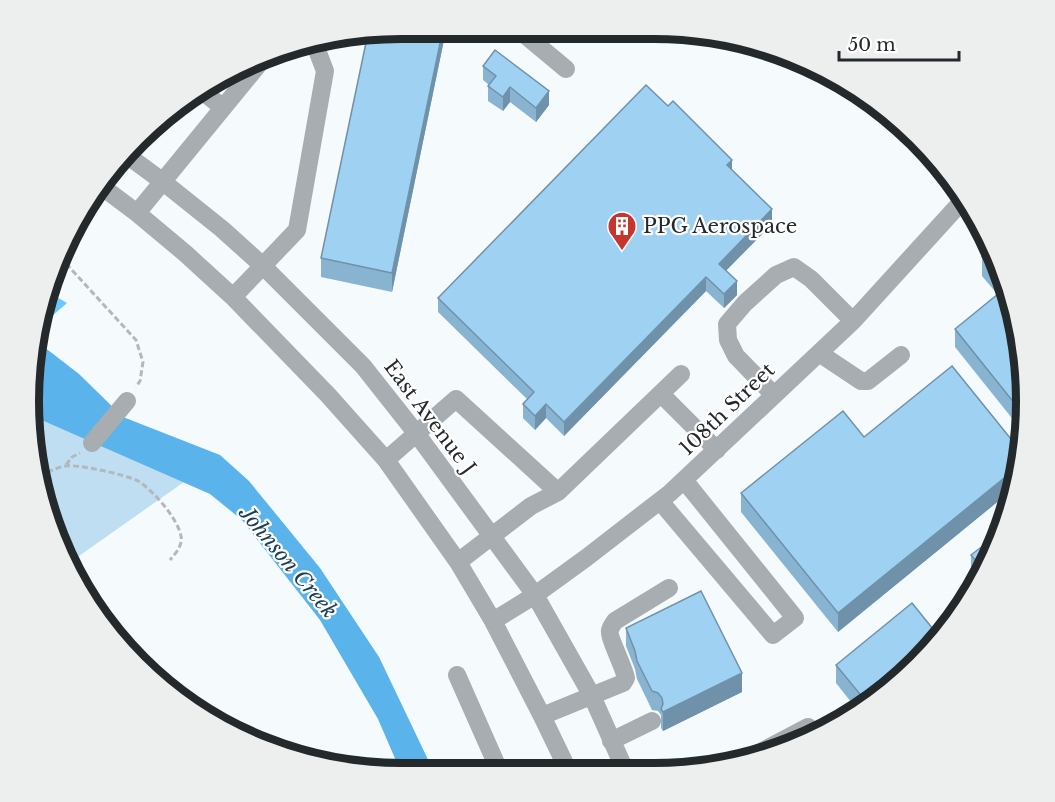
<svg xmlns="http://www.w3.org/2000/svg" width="1055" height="802" font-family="'Libre Baskerville',serif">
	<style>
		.green { fill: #bfdef2 }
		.forest { fill: #6dc6ff }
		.water { fill: #5ab4eb }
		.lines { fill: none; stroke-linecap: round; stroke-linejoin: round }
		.path { stroke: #b3b8bb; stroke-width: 3; stroke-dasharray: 6 3; stroke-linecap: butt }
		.minor { stroke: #a8adb1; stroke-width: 18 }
		.wall { fill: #89b4d1 }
		.shaded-wall { fill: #6f92aa }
		.building { fill: #9fd1f3; stroke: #6f92aa; stroke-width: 1.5 }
		.labels { text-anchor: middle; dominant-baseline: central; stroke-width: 4.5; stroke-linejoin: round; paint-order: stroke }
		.poi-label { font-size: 20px; fill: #24292c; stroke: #fff; text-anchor: start }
		.street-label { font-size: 20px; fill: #24292c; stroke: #fff }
		.water-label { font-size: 21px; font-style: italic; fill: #193f57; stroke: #fff }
		.rim { fill: none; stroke: #24292c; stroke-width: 8 }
	</style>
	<rect width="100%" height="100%" fill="#f5fafd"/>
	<!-- green -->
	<path class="green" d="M 30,415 L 184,482 L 69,563 L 48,521 L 29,425 Z"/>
	<!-- forest -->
	<path class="forest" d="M 48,292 L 67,303 L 36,330 L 36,328 Z"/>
	<!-- water -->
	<path class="water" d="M 35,340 L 79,374 L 123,417 L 220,455 L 249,481 L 320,568 L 379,657 L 433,770 L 400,770 L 378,719 L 320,620 L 242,520 L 210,494 L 30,415 Z"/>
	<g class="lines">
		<!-- path -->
		<path class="path" d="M 60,257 L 136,340 L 143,362 L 140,381 L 136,387
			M 66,465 L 72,457 L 80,453
			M 39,476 C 47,473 57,467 66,466 C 78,464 127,475 138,481 C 153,490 178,519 181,536 C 183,545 176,553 170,560"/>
		<!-- minor -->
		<path class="minor" d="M 518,29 L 566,69
			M 201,90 L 222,107
			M 124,153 L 162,181 L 222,229 L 263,266 L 363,366 L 416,433 L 535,595 L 592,696 L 625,770
			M 101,186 L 137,213 L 186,254 L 233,297 L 328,395 L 386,460 L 458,562 L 493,621 L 542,716 L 568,770
			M 137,213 L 263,59
			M 233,297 L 297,230 L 325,71 L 317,50 L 307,41
			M 819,353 L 861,381 L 868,381 L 901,355
			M 661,394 L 717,450
			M 774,395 L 736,356 L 728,340 L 727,324 L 745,303 L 776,275 L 794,267 L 811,279 L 853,321
			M 92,443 L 127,401
			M 386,460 L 456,399 L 558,492
			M 660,501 L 773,635 L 795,618 L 684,480
			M 458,562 L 531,506 L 558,492 L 681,374
			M 493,621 L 535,595 L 586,558 L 670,493 L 853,321 L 965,198
			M 457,675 L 499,770
			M 542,716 L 623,683 L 626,678 C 624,667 608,637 610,630 C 611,626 613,624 615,621 L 669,588
			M 611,741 L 652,721
			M 751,757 L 808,727 L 813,736"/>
	</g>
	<!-- wall -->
	<path class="wall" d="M 445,29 L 445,35 L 392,292 L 321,277 L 321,258 Z
		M 483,66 L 549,105 L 536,122 L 510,102 L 503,111 L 488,101 L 488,86 L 489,85 L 483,80 Z
		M 732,170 L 772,224 L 726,270 L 737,295 L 724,308 L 706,291 L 564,436 L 546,418 L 535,430 L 523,418 L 523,404 L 527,399 L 438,312 L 438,298 Z
		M 988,253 L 1019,328 L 1019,427 L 955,347 L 955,329 L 998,295 L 982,276 L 982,257 Z
		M 864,437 L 1019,473 L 1012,490 L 838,632 L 741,512 L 741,493 Z
		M 993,538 L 976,579 L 971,574 L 971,555 Z
		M 626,628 L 742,692 L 663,731 L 661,728 L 661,715 L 658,711 L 652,710 L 637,679 L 635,669 L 626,646 Z
		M 937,634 L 859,712 L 836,683 L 836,665 Z"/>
	<!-- shaded-wall -->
	<path class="shaded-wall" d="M 443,29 L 445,29 L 445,35 L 392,292 L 392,273 Z
		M 510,87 L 510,102 L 503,111 L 503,97 Z
		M 549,91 L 549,105 L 536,122 L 536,108 Z
		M 732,160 L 732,174 L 727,165 Z
		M 772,209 L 772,224 L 719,278 L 719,264 Z
		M 706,277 L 706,291 L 564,436 L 564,422 Z
		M 737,281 L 737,295 L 724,308 L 724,294 Z
		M 546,404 L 546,418 L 535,430 L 535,416 Z
		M 1019,466 L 1019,473 L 1012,490 L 838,632 L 838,613 Z
		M 742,673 L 742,692 L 663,731 L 663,712 Z"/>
	<!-- building -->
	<path class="building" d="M 401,28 L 443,29 L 392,273 L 321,258 L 368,33 Z
		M 495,50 L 549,91 L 536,108 L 510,87 L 503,97 L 488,86 L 496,76 L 483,66 Z
		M 646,85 L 668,106 L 673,101 L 732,160 L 727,165 L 772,209 L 719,264 L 737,281 L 724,294 L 706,277 L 564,422 L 546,404 L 535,416 L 523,404 L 534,392 L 438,298 Z
		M 988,253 L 998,277 L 982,257 Z
		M 1003,290 L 1019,328 L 1019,409 L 955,329 Z
		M 952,366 L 1019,449 L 1019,466 L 838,613 L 741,493 L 843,411 L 864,437 Z
		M 993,538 L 981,567 L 971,555 Z
		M 701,591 L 742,673 L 663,712 L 661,709 L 663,704 L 662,698 L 658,693 L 652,691 L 637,661 L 635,651 L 626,628 Z
		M 912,603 L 937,634 L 868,704 L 836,665 Z
		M 805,734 L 808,739 L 796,745 L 776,750 Z"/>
	<!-- icons -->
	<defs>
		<g id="building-pin" transform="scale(1.5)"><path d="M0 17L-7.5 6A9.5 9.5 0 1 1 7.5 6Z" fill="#c5372e" stroke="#fff"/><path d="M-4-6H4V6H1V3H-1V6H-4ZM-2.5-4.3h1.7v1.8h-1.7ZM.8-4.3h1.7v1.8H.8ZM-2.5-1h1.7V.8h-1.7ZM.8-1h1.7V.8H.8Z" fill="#fff"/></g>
	</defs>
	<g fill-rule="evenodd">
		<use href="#building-pin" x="622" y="226"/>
	</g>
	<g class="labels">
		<!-- poi labels -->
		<g class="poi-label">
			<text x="643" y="226">PPG Aerospace</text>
		</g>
		<!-- street labels -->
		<g class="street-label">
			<text transform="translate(727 409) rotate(-44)">108th Street</text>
			<text transform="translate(430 417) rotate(53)">East Avenue J</text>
		</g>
		<!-- water labels -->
		<g class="water-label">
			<text transform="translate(288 562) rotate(50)">Johnson Creek</text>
		</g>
	</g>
	<!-- crop -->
	<path d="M0 0H1055V802H0ZM401 39H654A362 362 0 0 1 1016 401V401A362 362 0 0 1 654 763H401A362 362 0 0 1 39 401V401A362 362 0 0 1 401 39Z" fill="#edeeee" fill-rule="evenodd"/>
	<path class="rim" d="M401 39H654A362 362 0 0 1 1016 401V401A362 362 0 0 1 654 763H401A362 362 0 0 1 39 401V401A362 362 0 0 1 401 39Z"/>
	<!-- scale -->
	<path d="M839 51v9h120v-9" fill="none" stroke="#24292c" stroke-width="3"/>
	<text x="848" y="51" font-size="18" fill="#24292c" stroke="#ffffff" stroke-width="4.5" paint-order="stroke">50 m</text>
</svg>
